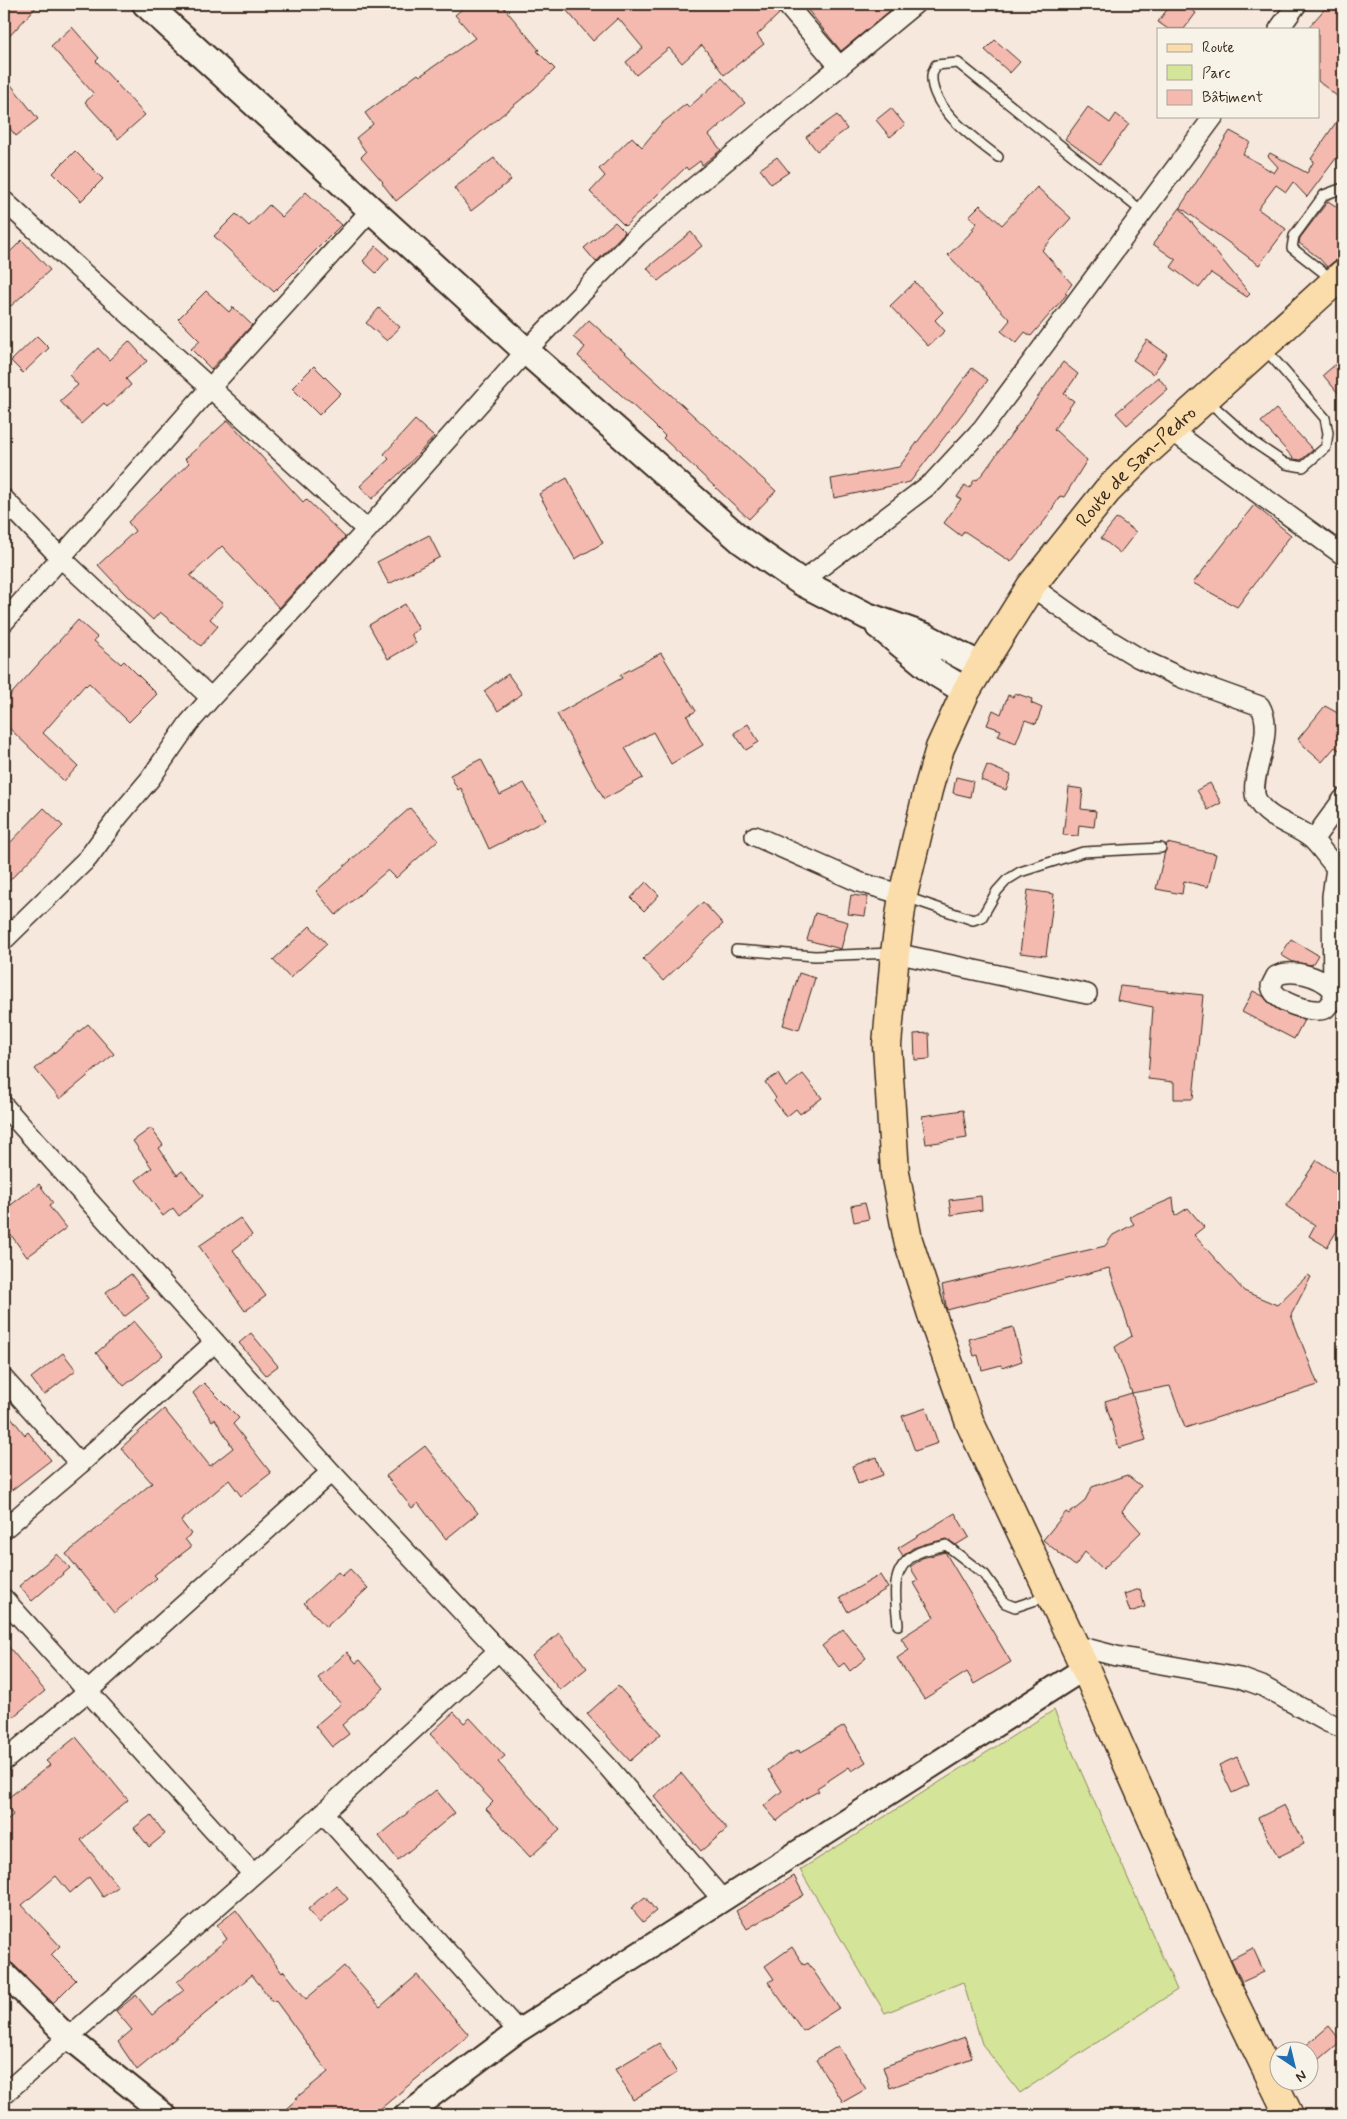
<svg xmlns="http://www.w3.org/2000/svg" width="1347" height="2119" font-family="Mynerve,sans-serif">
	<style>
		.green { fill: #d4e599; stroke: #88885c }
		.building { fill: #f4bab0; stroke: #3b2a1e }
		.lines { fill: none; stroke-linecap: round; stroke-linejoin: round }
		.service-casing { stroke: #3b2a1e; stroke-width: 12 }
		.minor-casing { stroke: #3b2a1e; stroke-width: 22 }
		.tertiary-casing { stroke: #3b2a1e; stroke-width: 26 }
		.secondary-casing { stroke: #3b2a1e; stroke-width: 30 }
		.primary-casing { stroke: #3b2a1e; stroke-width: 31 }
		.service { stroke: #f7f3e8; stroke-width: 9 }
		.minor { stroke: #f7f3e8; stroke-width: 19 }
		.tertiary { stroke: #f7f3e8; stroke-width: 22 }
		.secondary { stroke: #f7f3e8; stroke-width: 26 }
		.primary { stroke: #fbddab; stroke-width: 28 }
		.labels { text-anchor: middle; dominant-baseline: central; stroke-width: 4; stroke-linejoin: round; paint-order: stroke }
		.street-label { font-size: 20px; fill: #3b2a1e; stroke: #f7f3e8 }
	</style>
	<rect width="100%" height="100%" fill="#f6e8dd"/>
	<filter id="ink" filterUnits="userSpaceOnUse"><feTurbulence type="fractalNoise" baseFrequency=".02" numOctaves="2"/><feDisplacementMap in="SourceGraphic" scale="10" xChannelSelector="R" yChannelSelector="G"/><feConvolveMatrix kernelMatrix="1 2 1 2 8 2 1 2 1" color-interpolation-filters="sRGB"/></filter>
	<g filter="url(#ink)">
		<!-- green -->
		<path class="green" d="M 1054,1710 L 1177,1990 L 1020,2093 L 982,2044 L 963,1982 L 885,2013 L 800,1870 Z"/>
		<!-- building -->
		<path class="building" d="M 4,4 L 39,4 L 4,42 Z
			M 468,4 L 501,4 L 539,50 L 537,51 L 555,69 L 534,89 L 396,201 L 382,183 L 383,182 L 361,157 L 366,152 L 356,138 L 373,124 L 365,113 L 418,74 L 420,76 L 475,38 L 455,15 Z
			M 561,4 L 775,4 L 779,14 L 757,35 L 764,44 L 724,75 L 702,45 L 682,63 L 669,48 L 636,75 L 626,62 L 643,48 L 618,18 L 593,41 Z
			M 803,4 L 898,4 L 841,51 Z
			M 1171,4 L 1183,4 L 1196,13 L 1184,29 L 1168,29 L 1158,22 Z
			M 1329,4 L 1343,14 L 1343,101 L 1318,81 L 1318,29 L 1307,29 Z
			M 72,27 L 99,58 L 96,61 L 145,115 L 118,139 L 85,102 L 94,94 L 51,46 Z
			M 995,40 L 1020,62 L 1010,73 L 985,50 Z
			M 4,76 L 38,119 L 16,136 L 4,121 Z
			M 722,78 L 745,103 L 709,135 L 721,150 L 702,165 L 700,161 L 688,170 L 686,167 L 625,226 L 590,192 L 605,176 L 599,169 L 632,137 L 642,147 L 661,124 L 686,104 L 689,107 Z
			M 1088,107 L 1110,123 L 1116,114 L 1129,124 L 1100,164 L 1065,139 Z
			M 891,108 L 905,125 L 890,137 L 876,120 Z
			M 1343,112 L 1343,149 L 1307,197 L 1293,182 L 1286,192 L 1276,185 L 1258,209 L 1286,229 L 1259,265 L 1180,207 L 1230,131 L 1250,142 L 1243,154 L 1274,173 L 1278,167 L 1268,156 L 1270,153 L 1307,173 L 1314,161 L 1311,159 Z
			M 837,115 L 847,129 L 817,151 L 806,137 Z
			M 75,151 L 103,179 L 81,201 L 53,173 Z
			M 777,157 L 789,172 L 771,184 L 760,169 Z
			M 494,158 L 511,180 L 471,211 L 454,188 Z
			M 1037,187 L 1071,218 L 1042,250 L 1072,284 L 1065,293 L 1067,294 L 1031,336 L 1025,332 L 1016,343 L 1001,331 L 1010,320 L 948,255 L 974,230 L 972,229 L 977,223 L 969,216 L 980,205 L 1002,225 Z
			M 306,192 L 341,225 L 274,292 L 214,236 L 236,214 L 249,226 L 269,205 L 282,217 Z
			M 1328,201 L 1343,211 L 1343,254 L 1327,267 L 1319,258 L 1299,243 L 1300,238 Z
			M 1180,208 L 1250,294 L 1247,297 L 1211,273 L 1199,288 L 1171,267 L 1176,260 L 1153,244 Z
			M 615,222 L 625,232 L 596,262 L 584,248 Z
			M 691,232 L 702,246 L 658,281 L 647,268 Z
			M 22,240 L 50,270 L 11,306 L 4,299 L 4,258 Z
			M 376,246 L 389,258 L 376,273 L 363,261 Z
			M 915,282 L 943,312 L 935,320 L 945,331 L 928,346 L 890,306 Z
			M 206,291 L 229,312 L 233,307 L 252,325 L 211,369 L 191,349 L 200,341 L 178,319 Z
			M 379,308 L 400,327 L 387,341 L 366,323 Z
			M 589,320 L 776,491 L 749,519 L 663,438 L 665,436 L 652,423 L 578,356 L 585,347 L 573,337 Z
			M 37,336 L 49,348 L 23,373 L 11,361 Z
			M 1147,340 L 1167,354 L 1153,374 L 1133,360 Z
			M 129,341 L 147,361 L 126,379 L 131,385 L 107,407 L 104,403 L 81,424 L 60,401 L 78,385 L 69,375 L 98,348 L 109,360 Z
			M 1343,358 L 1343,399 L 1323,375 Z
			M 1063,362 L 1078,374 L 1064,394 L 1074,401 L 1054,429 L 1087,460 L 1064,497 L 1060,496 L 1046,519 L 1011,562 L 964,531 L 961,536 L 944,523 L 961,499 L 957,497 L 965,485 L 969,488 L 975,479 L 977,480 L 984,472 Z
			M 314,366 L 341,393 L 319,415 L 292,388 Z
			M 972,368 L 988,380 L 910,482 L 834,498 L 831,479 L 899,467 Z
			M 1158,377 L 1168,389 L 1127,425 L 1116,413 Z
			M 1276,409 L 1313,450 L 1301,460 L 1294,459 L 1261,422 Z
			M 228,420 L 303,502 L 306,499 L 345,537 L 279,608 L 222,546 L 190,576 L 223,604 L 210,619 L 218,626 L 201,646 L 160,612 L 153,620 L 126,595 L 98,565 L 135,531 L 128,522 L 189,463 L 185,459 Z
			M 415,420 L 434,437 L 403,470 L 372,499 L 360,486 L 389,459 L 384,454 Z
			M 567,478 L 603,543 L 575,559 L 539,494 Z
			M 1254,505 L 1291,535 L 1237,607 L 1193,583 Z
			M 1117,518 L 1136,532 L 1120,553 L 1101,538 Z
			M 429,535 L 440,557 L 389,584 L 377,562 Z
			M 405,604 L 419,629 L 411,634 L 416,643 L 388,659 L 369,625 Z
			M 78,620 L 97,637 L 94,641 L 121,664 L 124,661 L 157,694 L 129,722 L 89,683 L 86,686 L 85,685 L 43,733 L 78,766 L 64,781 L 4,723 L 4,702 Z
			M 661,653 L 696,711 L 687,716 L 703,745 L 671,764 L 653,732 L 625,748 L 643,778 L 604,799 L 557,714 L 622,678 L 620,675 Z
			M 508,674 L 522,694 L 498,711 L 484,691 Z
			M 1015,693 L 1032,699 L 1031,703 L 1042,708 L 1036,724 L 1025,720 L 1016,743 L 998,736 L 1001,730 L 987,725 L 993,710 L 1001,714 L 1008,695 L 1013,697 Z
			M 1325,706 L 1343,716 L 1343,753 L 1335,747 L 1322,762 L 1308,750 L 1298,739 Z
			M 748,724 L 759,742 L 746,750 L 734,733 Z
			M 481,759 L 500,795 L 524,783 L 546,820 L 489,849 L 461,788 L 458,790 L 450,775 Z
			M 987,765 L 1011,775 L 1006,790 L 981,780 Z
			M 956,777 L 973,781 L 970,797 L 953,793 Z
			M 1210,783 L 1221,803 L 1208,810 L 1197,790 Z
			M 1069,787 L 1083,789 L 1081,809 L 1096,811 L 1094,827 L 1079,825 L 1078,836 L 1063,835 Z
			M 44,808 L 63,826 L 4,886 L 4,849 Z
			M 410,808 L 438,840 L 396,878 L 388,870 L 336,915 L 316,891 Z
			M 1167,843 L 1216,854 L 1208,887 L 1184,881 L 1182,894 L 1156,889 Z
			M 646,882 L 659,895 L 644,911 L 631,898 Z
			M 1028,890 L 1054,894 L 1046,956 L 1020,953 Z
			M 851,895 L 868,897 L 865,916 L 848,914 Z
			M 703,902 L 723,924 L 663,981 L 643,959 Z
			M 815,913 L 848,922 L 841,949 L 807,940 Z
			M 310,926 L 327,944 L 290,978 L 273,960 Z
			M 1291,939 L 1318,955 L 1312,965 L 1293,962 L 1281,955 Z
			M 799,973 L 815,978 L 799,1030 L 783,1025 Z
			M 1120,986 L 1203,995 L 1193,1099 L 1174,1099 L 1174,1082 L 1148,1079 L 1153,1007 L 1117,1000 Z
			M 1253,991 L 1263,996 L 1271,1005 L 1280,1011 L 1304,1020 L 1294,1039 L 1242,1012 Z
			M 88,1024 L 114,1054 L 60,1099 L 35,1069 Z
			M 929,1033 L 930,1059 L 915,1060 L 914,1034 Z
			M 778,1074 L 786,1087 L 803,1074 L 822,1098 L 800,1114 L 796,1109 L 786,1117 L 774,1100 L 776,1098 L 765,1082 Z
			M 963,1110 L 967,1138 L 926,1144 L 922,1116 Z
			M 151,1128 L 163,1145 L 159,1148 L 177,1175 L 182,1171 L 203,1196 L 179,1216 L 173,1208 L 163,1216 L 136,1180 L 152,1168 L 133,1141 Z
			M 1317,1160 L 1343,1178 L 1343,1221 L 1327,1247 L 1309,1236 L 1315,1225 L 1286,1206 Z
			M 39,1184 L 53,1203 L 49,1206 L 66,1228 L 27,1257 L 11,1235 L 4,1241 L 4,1210 Z
			M 981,1196 L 982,1210 L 951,1215 L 949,1200 Z
			M 1173,1198 L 1175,1216 L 1188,1208 L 1204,1227 L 1194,1235 L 1244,1291 L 1277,1305 L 1308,1275 L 1311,1277 L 1291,1315 L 1318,1385 L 1185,1428 L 1170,1386 L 1132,1393 L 1115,1347 L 1132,1336 L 1109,1268 L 947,1310 L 942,1285 L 1105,1246 L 1113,1235 L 1134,1224 L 1129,1217 Z
			M 865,1203 L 869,1219 L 854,1222 L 851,1206 Z
			M 240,1218 L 252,1235 L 233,1250 L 266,1296 L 245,1311 L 199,1246 Z
			M 131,1274 L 149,1298 L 124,1317 L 106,1292 Z
			M 134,1321 L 163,1355 L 124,1386 L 96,1353 Z
			M 1013,1327 L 1022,1361 L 1002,1368 L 1001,1365 L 982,1370 L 978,1355 L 974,1356 L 969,1339 Z
			M 251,1333 L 278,1366 L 266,1375 L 239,1343 Z
			M 63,1353 L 76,1370 L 44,1395 L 31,1378 Z
			M 204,1383 L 239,1418 L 233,1424 L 271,1473 L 241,1496 L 229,1480 L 181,1521 L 191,1534 L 185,1539 L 191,1547 L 154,1575 L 157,1578 L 114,1613 L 66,1554 L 152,1483 L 121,1448 L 164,1409 L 210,1466 L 233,1448 L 215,1419 L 212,1421 L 193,1393 Z
			M 1132,1393 L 1146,1440 L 1119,1448 L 1105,1401 Z
			M 4,1408 L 25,1435 L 28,1432 L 51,1460 L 4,1496 Z
			M 926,1408 L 938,1443 L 915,1451 L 902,1416 Z
			M 425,1446 L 478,1513 L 446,1539 L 418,1503 L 412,1508 L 386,1476 Z
			M 877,1457 L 883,1475 L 858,1484 L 852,1466 Z
			M 1127,1475 L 1141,1486 L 1122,1511 L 1141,1532 L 1103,1569 L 1085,1552 L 1075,1566 L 1043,1540 L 1066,1512 L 1069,1514 L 1084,1502 L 1092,1487 Z
			M 955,1513 L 969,1537 L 956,1545 L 947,1539 L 925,1544 L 913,1548 L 903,1556 L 898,1548 Z
			M 945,1552 L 1011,1662 L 974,1684 L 967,1672 L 924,1699 L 897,1658 L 909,1650 L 901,1638 L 934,1617 L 914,1583 L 918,1580 L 910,1567 L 922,1558 Z
			M 57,1554 L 70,1568 L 32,1601 L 19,1586 Z
			M 350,1569 L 368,1588 L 326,1627 L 304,1603 L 338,1572 L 342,1576 Z
			M 880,1575 L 888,1588 L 848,1612 L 840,1598 Z
			M 1140,1589 L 1145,1607 L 1130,1612 L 1124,1594 Z
			M 843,1629 L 866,1658 L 850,1671 L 844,1663 L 839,1667 L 822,1646 Z
			M 559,1633 L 587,1668 L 560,1690 L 532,1656 Z
			M 4,1641 L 45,1691 L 4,1724 Z
			M 347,1652 L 356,1663 L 360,1660 L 384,1688 L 342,1725 L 349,1734 L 332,1747 L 315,1726 L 341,1704 L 318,1678 Z
			M 618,1686 L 661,1734 L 630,1761 L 587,1714 Z
			M 454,1712 L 464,1723 L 470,1718 L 505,1756 L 498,1762 L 560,1830 L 530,1857 L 486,1809 L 493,1802 L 430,1734 Z
			M 844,1726 L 866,1762 L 852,1771 L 849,1767 L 817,1788 L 819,1791 L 802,1800 L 777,1821 L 764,1806 L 782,1791 L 768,1770 L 785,1757 L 799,1750 L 800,1753 Z
			M 76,1737 L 128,1800 L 81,1840 L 118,1887 L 103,1897 L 89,1877 L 70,1893 L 56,1876 L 22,1905 L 60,1946 L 51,1955 L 76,1980 L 53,2003 L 13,1964 L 4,1960 L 4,1893 L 11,1886 L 4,1878 L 4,1822 L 13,1815 L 4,1803 L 4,1801 L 50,1765 L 46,1761 Z
			M 1237,1757 L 1249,1785 L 1232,1793 L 1219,1765 Z
			M 681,1773 L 727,1829 L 701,1851 L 654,1796 Z
			M 436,1790 L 455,1813 L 398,1860 L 379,1836 Z
			M 1284,1805 L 1304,1844 L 1278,1857 L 1258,1818 Z
			M 151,1815 L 165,1834 L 149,1847 L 134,1828 Z
			M 794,1876 L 804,1895 L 747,1929 L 736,1911 Z
			M 336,1885 L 348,1899 L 319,1923 L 308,1909 Z
			M 645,1897 L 656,1911 L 643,1922 L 631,1908 Z
			M 236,1910 L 282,1973 L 284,1971 L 306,1999 L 344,1966 L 380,2007 L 417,1975 L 469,2035 L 373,2115 L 279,2115 L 297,2099 L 296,2098 L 328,2072 L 275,2000 L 273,2002 L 252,1975 L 137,2070 L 118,2042 L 132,2030 L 116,2011 L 136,1995 L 152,2015 L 184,1990 L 177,1982 L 227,1939 L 217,1925 Z
			M 792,1947 L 804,1965 L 808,1963 L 839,2008 L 803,2031 L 768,1982 L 774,1979 L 765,1966 Z
			M 1253,1948 L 1264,1972 L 1242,1982 L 1231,1959 Z
			M 1329,2026 L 1341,2041 L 1314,2064 L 1310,2058 L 1310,2052 L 1304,2052 L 1302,2049 Z
			M 965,2037 L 972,2058 L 890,2088 L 883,2067 Z
			M 659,2043 L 677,2073 L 633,2100 L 615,2069 Z
			M 838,2046 L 866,2089 L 843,2102 L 816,2060 Z"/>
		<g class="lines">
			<!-- service casing -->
			<g class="service-casing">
				<path id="service" d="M 998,157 C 976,140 930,108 932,76 C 932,72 935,68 936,65 L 958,63 L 1143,212
					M 1333,280 L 1292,248 L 1294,236 L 1324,195 L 1343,188
					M 1208,401 L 1256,444 L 1286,464 L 1303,467 L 1326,447 L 1328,433 L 1325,418 L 1265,349
					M 906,897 L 973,920 L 982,917 L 997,891 L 1007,880 L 1020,872 L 1083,852 L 1161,848
					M 736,950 L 815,956 L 893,953
					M 898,1625 C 896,1598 888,1570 916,1554 C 924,1549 937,1548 946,1545 L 985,1575 L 1005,1603 L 1015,1607 L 1048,1596"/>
			</g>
			<!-- minor casing -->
			<g class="minor-casing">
				<path id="minor" d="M 786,4 L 840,67
					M 1279,29 L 1297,4
					M 4,201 L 367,530
					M 1171,430 L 1343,555
					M 4,499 L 60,557 L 211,698
					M 801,582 L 933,482 L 982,429 L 1214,116
					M 1031,586 L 1094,631 L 1139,658 L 1182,678 L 1260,706 C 1277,735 1246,780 1257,800 C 1268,821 1297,825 1313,840 C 1324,851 1332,865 1343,875
					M 4,622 L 210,388 L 371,210
					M 755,836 L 859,882 L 903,895
					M 1313,840 L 1343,799
					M 4,940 L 88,858 L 118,817 L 150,779 L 189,723 L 211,698 L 367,530 L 526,351 L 637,236 L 681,198 L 915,4
					M 895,953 L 1087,994
					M 1332,989 C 1320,976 1292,968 1276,976 L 1271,986 C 1274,1002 1311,1014 1325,1009 L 1332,1001 L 1333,995 L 1332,896 L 1336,868
					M 4,1106 L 331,1472 L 608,1767 L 722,1899
					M 4,1379 L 80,1464
					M 4,1529 L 80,1464 L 215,1342
					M 4,1599 L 253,1874
					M 1074,1645 L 1116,1656 L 1240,1678 L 1262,1686 L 1327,1722 L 1343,1728
					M 4,1761 L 87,1692 L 331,1472
					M 323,1813 L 518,2031
					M 4,2094 L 323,1813 L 498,1651"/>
			</g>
			<!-- tertiary casing -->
			<g class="tertiary-casing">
				<path id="tertiary" d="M 4,1973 L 68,2037 L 165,2115
					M 406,2115 L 518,2031 L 1085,1668"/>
			</g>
			<!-- secondary casing -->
			<g class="secondary-casing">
				<path id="secondary" d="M 146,4 L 526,351 L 742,541 L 801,582 L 867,616 L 926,637 L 981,666
					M 879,626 L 936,673 L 966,691"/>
			</g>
			<!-- primary casing -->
			<g class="primary-casing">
				<g id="primary">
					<path id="s1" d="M 1289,2115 L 1226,1986 L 1085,1668 L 970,1423 L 937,1330 L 908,1240 L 895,1173 L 887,1045 L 895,953 L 903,895 L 928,790 L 940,748 L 966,691 L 981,666 L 1031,586 L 1107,491 L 1142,456 L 1343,274"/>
				</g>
			</g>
			<!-- service -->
			<use href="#service" class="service"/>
			<!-- minor -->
			<use href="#minor" class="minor"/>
			<!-- tertiary -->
			<use href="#tertiary" class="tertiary"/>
			<!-- secondary -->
			<use href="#secondary" class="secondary"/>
			<!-- primary -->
			<use href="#primary" class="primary"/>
		</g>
	</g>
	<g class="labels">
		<!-- street labels -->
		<g class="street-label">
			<text stroke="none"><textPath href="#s1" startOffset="1800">Route de San-Pedro</textPath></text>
		</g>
	</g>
	<!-- margin -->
	<rect width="1347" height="2119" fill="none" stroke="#f7f3e8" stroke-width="20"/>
	<rect x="10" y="10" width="1327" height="2099" fill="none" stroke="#3b2a1e" stroke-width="2" filter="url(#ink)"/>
	<!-- legend -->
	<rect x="1157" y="28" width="162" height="90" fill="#f7f3e8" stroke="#aca397"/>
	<rect x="1167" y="44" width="25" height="8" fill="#fbddab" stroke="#aca397"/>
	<text x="1202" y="52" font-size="15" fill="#3b2a1e">Route</text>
	<rect x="1167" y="65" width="25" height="15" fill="#d4e599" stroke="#aca397"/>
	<text x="1202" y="78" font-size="15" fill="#3b2a1e">Parc</text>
	<rect x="1167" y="90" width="25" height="15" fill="#f4bab0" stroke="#aca397"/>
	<text x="1202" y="102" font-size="15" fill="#3b2a1e">Bâtiment</text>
	<!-- north arrow -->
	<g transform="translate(1294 2066) rotate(145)"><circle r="24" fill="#f7f3e8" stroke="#aca397"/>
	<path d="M0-4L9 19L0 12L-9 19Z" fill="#1f6fb2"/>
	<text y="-8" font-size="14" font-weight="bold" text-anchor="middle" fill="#3b2a1e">N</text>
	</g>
</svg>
